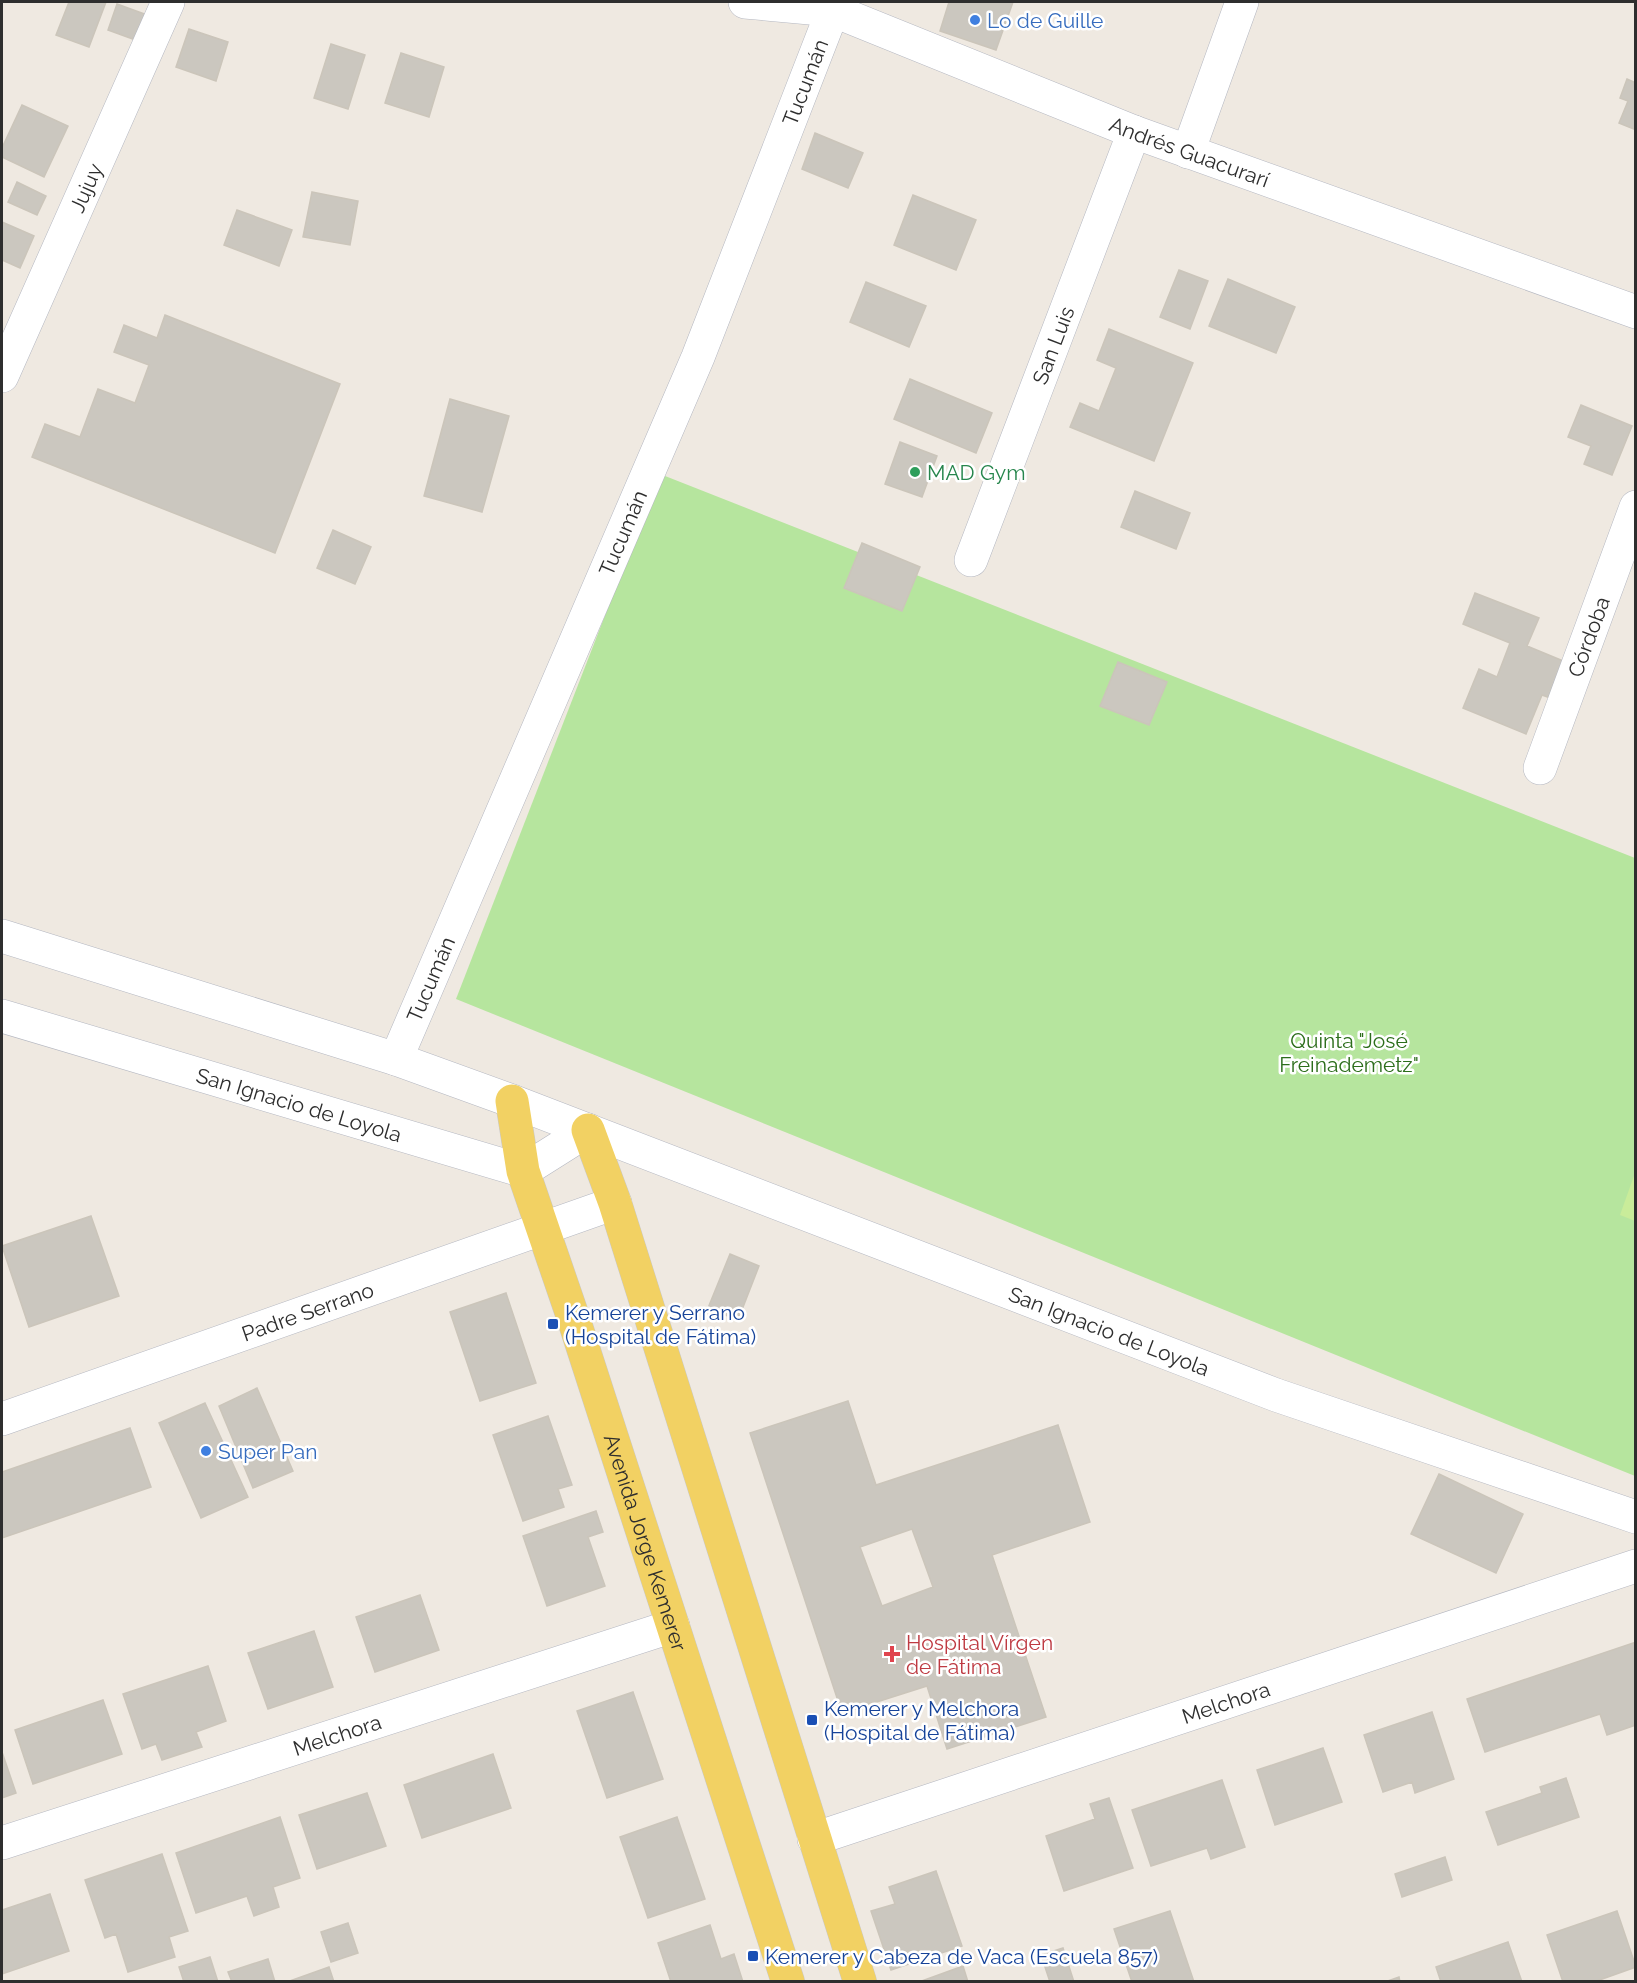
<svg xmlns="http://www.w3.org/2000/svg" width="1637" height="1983" font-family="Raleway,sans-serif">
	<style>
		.green { fill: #b6e59e }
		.pitch { fill: #c9ec9a }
		.building { fill: #cbc7bf; stroke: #cbc5ba; stroke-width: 1.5; fill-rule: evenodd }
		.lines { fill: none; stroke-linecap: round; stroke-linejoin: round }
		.minor-casing { stroke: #b4b7c1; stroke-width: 34 }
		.major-casing { stroke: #c9c9c9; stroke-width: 34 }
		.minor { stroke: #fff; stroke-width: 33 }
		.major { stroke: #f2d163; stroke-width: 33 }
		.shop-dot { fill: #3f7fe0; stroke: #fff; stroke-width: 2 }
		.leisure-dot { fill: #2e9e5b; stroke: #fff; stroke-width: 2 }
		.transit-dot { fill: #1a4fb4; stroke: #fff; stroke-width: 2 }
		.health-dot { fill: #e0444e; stroke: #fff; stroke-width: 2 }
		.labels { text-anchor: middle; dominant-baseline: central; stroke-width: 5; stroke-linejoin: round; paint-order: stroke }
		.shop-label { font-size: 21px; fill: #366cbe; stroke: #fff; text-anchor: start }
		.street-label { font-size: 21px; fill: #2e2e2e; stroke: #fff }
		.leisure-label { font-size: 21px; fill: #27864d; stroke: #fff; text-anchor: start }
		.park-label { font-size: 21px; fill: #2c6e1b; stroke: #fff }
		.transit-label { font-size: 21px; fill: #164399; stroke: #fff; text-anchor: start }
		.health-label { font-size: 21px; fill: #be3a42; stroke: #fff; text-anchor: start }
	</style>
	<rect width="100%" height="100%" fill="#efe9e1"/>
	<!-- green -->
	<path class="green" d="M 660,474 L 1635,858 L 1635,1476 L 456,999 Z"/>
	<!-- pitch -->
	<path class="pitch" d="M 1635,1173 L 1635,1221 L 1620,1215 Z"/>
	<!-- building -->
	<path class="building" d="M 69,2 L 106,2 L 89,47 L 56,35 Z
		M 949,2 L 1013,2 L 996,50 L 940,31 Z
		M 117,4 L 150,16 L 141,42 L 108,30 Z
		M 189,29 L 228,42 L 216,81 L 176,67 Z
		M 331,44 L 365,55 L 348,109 L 314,98 Z
		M 401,53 L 444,67 L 429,117 L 385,103 Z
		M 1627,79 L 1636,83 L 1636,130 L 1619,123 L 1628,101 L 1620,98 Z
		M 22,105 L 68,126 L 44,177 L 2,157 L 2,148 Z
		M 815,133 L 863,153 L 848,188 L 802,169 Z
		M 17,182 L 46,196 L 37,215 L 8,202 Z
		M 312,192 L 358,201 L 350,245 L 303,237 Z
		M 913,195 L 976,220 L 956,270 L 894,245 Z
		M 237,210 L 292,230 L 279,266 L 224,245 Z
		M 2,222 L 34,236 L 20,268 L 2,260 Z
		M 1179,270 L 1208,281 L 1190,329 L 1160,317 Z
		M 1228,279 L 1295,307 L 1276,353 L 1209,326 Z
		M 866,282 L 926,306 L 909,347 L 850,322 Z
		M 165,315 L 340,384 L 275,553 L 32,457 L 45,424 L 80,437 L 98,389 L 135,403 L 149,365 L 114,352 L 124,325 L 157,338 Z
		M 1109,329 L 1193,363 L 1154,461 L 1070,427 L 1080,403 L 1099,411 L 1116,368 L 1097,360 Z
		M 910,379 L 992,413 L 976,453 L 894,419 Z
		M 450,399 L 509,416 L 482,512 L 424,496 Z
		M 1581,405 L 1632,426 L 1612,475 L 1584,464 L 1591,446 L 1568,437 Z
		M 900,442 L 937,456 L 922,497 L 885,484 Z
		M 1135,491 L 1190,513 L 1176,549 L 1121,527 Z
		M 333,530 L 371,547 L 355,584 L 317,568 Z
		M 862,543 L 920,567 L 902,611 L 844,588 Z
		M 1475,593 L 1539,618 L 1527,646 L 1568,663 L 1553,699 L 1542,695 L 1526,734 L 1463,708 L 1479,669 L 1497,677 L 1510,643 L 1463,624 Z
		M 1118,662 L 1167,682 L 1149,725 L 1100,706 Z
		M 91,1216 L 119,1296 L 29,1327 L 2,1246 Z
		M 730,1254 L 759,1266 L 738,1320 L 708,1308 Z
		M 506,1293 L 536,1383 L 480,1401 L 450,1312 Z
		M 257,1388 L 293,1471 L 253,1488 L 219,1406 Z
		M 848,1401 L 876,1485 L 1058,1425 L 1090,1522 L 992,1555 L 1046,1717 L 947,1749 L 927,1686 L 842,1713 L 750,1433 ZM 912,1529 L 933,1587 L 882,1606 L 860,1547 Z
		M 205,1403 L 248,1497 L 201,1518 L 159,1423 Z
		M 548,1416 L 572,1485 L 558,1489 L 564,1507 L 523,1521 L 493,1435 Z
		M 130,1428 L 151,1487 L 2,1538 L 2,1472 Z
		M 1439,1474 L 1523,1514 L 1496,1573 L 1411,1534 Z
		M 596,1511 L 603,1532 L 588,1537 L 605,1586 L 547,1606 L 523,1536 Z
		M 420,1595 L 439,1650 L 375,1672 L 356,1617 Z
		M 314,1631 L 333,1687 L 268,1709 L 248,1653 Z
		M 1636,1642 L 1636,1725 L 1607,1735 L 1600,1714 L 1485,1752 L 1467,1699 Z
		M 208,1666 L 226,1721 L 196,1732 L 202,1747 L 162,1760 L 156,1744 L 142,1749 L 123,1694 Z
		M 633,1692 L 663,1779 L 607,1798 L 577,1711 Z
		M 103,1700 L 122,1754 L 33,1784 L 15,1730 Z
		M 1432,1712 L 1454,1779 L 1415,1793 L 1412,1782 L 1383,1792 L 1364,1735 Z
		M 1323,1748 L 1342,1802 L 1275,1825 L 1257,1770 Z
		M 2,1752 L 16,1793 L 2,1798 Z
		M 493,1754 L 511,1808 L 422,1838 L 404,1785 Z
		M 1566,1778 L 1579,1817 L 1498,1845 L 1486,1812 L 1542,1793 L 1540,1787 Z
		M 1222,1780 L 1245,1847 L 1211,1859 L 1207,1848 L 1151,1866 L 1132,1810 Z
		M 367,1793 L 386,1846 L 317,1869 L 299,1815 Z
		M 1109,1798 L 1133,1868 L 1064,1891 L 1046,1836 L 1095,1819 L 1090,1804 Z
		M 280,1817 L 300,1878 L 273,1887 L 279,1907 L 254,1916 L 247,1896 L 196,1913 L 176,1853 Z
		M 677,1817 L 705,1899 L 648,1918 L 620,1837 Z
		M 162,1854 L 188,1931 L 169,1937 L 175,1957 L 128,1972 L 116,1934 L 105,1938 L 85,1880 Z
		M 1445,1857 L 1452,1880 L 1402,1897 L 1395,1874 Z
		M 936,1871 L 962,1946 L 891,1970 L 871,1911 L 895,1904 L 889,1887 Z
		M 50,1894 L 69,1951 L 2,1974 L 2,1910 Z
		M 1170,1911 L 1194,1982 L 1132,1982 L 1114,1929 Z
		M 1617,1911 L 1636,1967 L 1594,1982 L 1563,1982 L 1547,1935 Z
		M 348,1923 L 358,1953 L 331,1962 L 321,1932 Z
		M 710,1925 L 721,1959 L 734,1954 L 743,1982 L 671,1982 L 658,1943 Z
		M 1508,1942 L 1522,1982 L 1441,1982 L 1436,1967 Z
		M 1063,1948 L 1074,1982 L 1050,1982 L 1041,1955 Z
		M 210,1957 L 218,1982 L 184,1982 L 179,1967 Z
		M 268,1959 L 275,1982 L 232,1982 L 228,1972 Z
		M 963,1966 L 968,1982 L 919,1982 Z
		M 329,1967 L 334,1982 L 287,1982 Z
		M 1399,1977 L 1400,1982 L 1385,1982 Z"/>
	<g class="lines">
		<!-- minor casing -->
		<g class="minor-casing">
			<g id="minor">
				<path id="s1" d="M 745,2 L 832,10 L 1134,132 L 1636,312"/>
				<path d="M 1188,152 L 1242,2"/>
				<path id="s2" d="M 2,376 L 168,2"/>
				<path id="s3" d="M 971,560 L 1134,132"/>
				<path id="s4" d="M 1540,768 L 1636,507"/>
				<path id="s5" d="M 2,936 L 396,1059 L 512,1101 L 1276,1395 L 1636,1517"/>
				<path id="s6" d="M 2,1016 L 523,1171 L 588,1130"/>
				<path id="s7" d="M 396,1059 L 698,357 L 836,2"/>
				<path id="s8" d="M 2,1419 L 615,1203"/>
				<path id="s9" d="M 814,1839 L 1636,1566"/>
				<path id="s10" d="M 2,1843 L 673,1626"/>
			</g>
		</g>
		<!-- major casing -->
		<g class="major-casing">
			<g id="major">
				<path id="s11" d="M 512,1101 L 523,1171 L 573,1317 L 788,1982"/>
				<path d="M 588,1130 L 615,1203 L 860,1982"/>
			</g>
		</g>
		<!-- minor -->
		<use href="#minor" class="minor"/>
		<!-- major -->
		<use href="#major" class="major"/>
	</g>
	<!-- markers -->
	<g class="shop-dot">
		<circle cx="975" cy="20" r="6"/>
		<circle cx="206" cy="1451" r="6"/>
	</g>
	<circle class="leisure-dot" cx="915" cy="472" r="6"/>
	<g class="transit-dot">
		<rect x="547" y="1318" width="12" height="12" rx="3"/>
		<rect x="806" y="1714" width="12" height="12" rx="3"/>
		<rect x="747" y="1950" width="12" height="12" rx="3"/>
	</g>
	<path class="health-dot" d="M889 1645h6v6h6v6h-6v6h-6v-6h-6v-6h6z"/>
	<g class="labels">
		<!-- shop labels -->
		<g class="shop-label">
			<text x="987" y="20">Lo de Guille</text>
			<text x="218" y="1451">Super Pan</text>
		</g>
		<!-- street labels -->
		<g class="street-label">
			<text stroke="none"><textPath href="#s7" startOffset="1059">Tucumán</textPath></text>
			<text stroke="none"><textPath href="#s1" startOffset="472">Andrés Guacurarí</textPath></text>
			<text stroke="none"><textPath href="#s2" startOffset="206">Jujuy</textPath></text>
			<text stroke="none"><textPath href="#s3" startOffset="230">San Luis</textPath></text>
			<text stroke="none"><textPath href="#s7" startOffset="573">Tucumán</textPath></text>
			<text stroke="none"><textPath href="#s4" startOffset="140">Córdoba</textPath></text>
			<text stroke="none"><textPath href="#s7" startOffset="87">Tucumán</textPath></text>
			<text stroke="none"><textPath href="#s6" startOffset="310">San Ignacio de Loyola</textPath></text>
			<text stroke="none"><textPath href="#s8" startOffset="324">Padre Serrano</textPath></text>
			<text stroke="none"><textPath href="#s5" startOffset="1176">San Ignacio de Loyola</textPath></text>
			<text stroke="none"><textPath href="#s11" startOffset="462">Avenida Jorge Kemerer</textPath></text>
			<text stroke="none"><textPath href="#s9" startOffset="434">Melchora</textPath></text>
			<text stroke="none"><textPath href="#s10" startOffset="352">Melchora</textPath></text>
		</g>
		<!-- leisure labels -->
		<g class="leisure-label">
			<text x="927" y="472">MAD Gym</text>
		</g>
		<!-- park labels -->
		<g class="park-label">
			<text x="1349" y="1040">Quinta "José<tspan x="1349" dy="24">Freinademetz"</tspan></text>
		</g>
		<!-- transit labels -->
		<g class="transit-label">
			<text x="565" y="1312">Kemerer y Serrano<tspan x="565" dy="24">(Hospital de Fátima)</tspan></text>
			<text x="824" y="1708">Kemerer y Melchora<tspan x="824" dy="24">(Hospital de Fátima)</tspan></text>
			<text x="765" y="1956">Kemerer y Cabeza de Vaca (Escuela 857)</text>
		</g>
		<!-- health labels -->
		<g class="health-label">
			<text x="906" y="1642">Hospital Vírgen<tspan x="906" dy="24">de Fátima</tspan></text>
		</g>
	</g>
	<!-- border -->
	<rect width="1637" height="1983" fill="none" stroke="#2e2e2e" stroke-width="6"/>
</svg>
